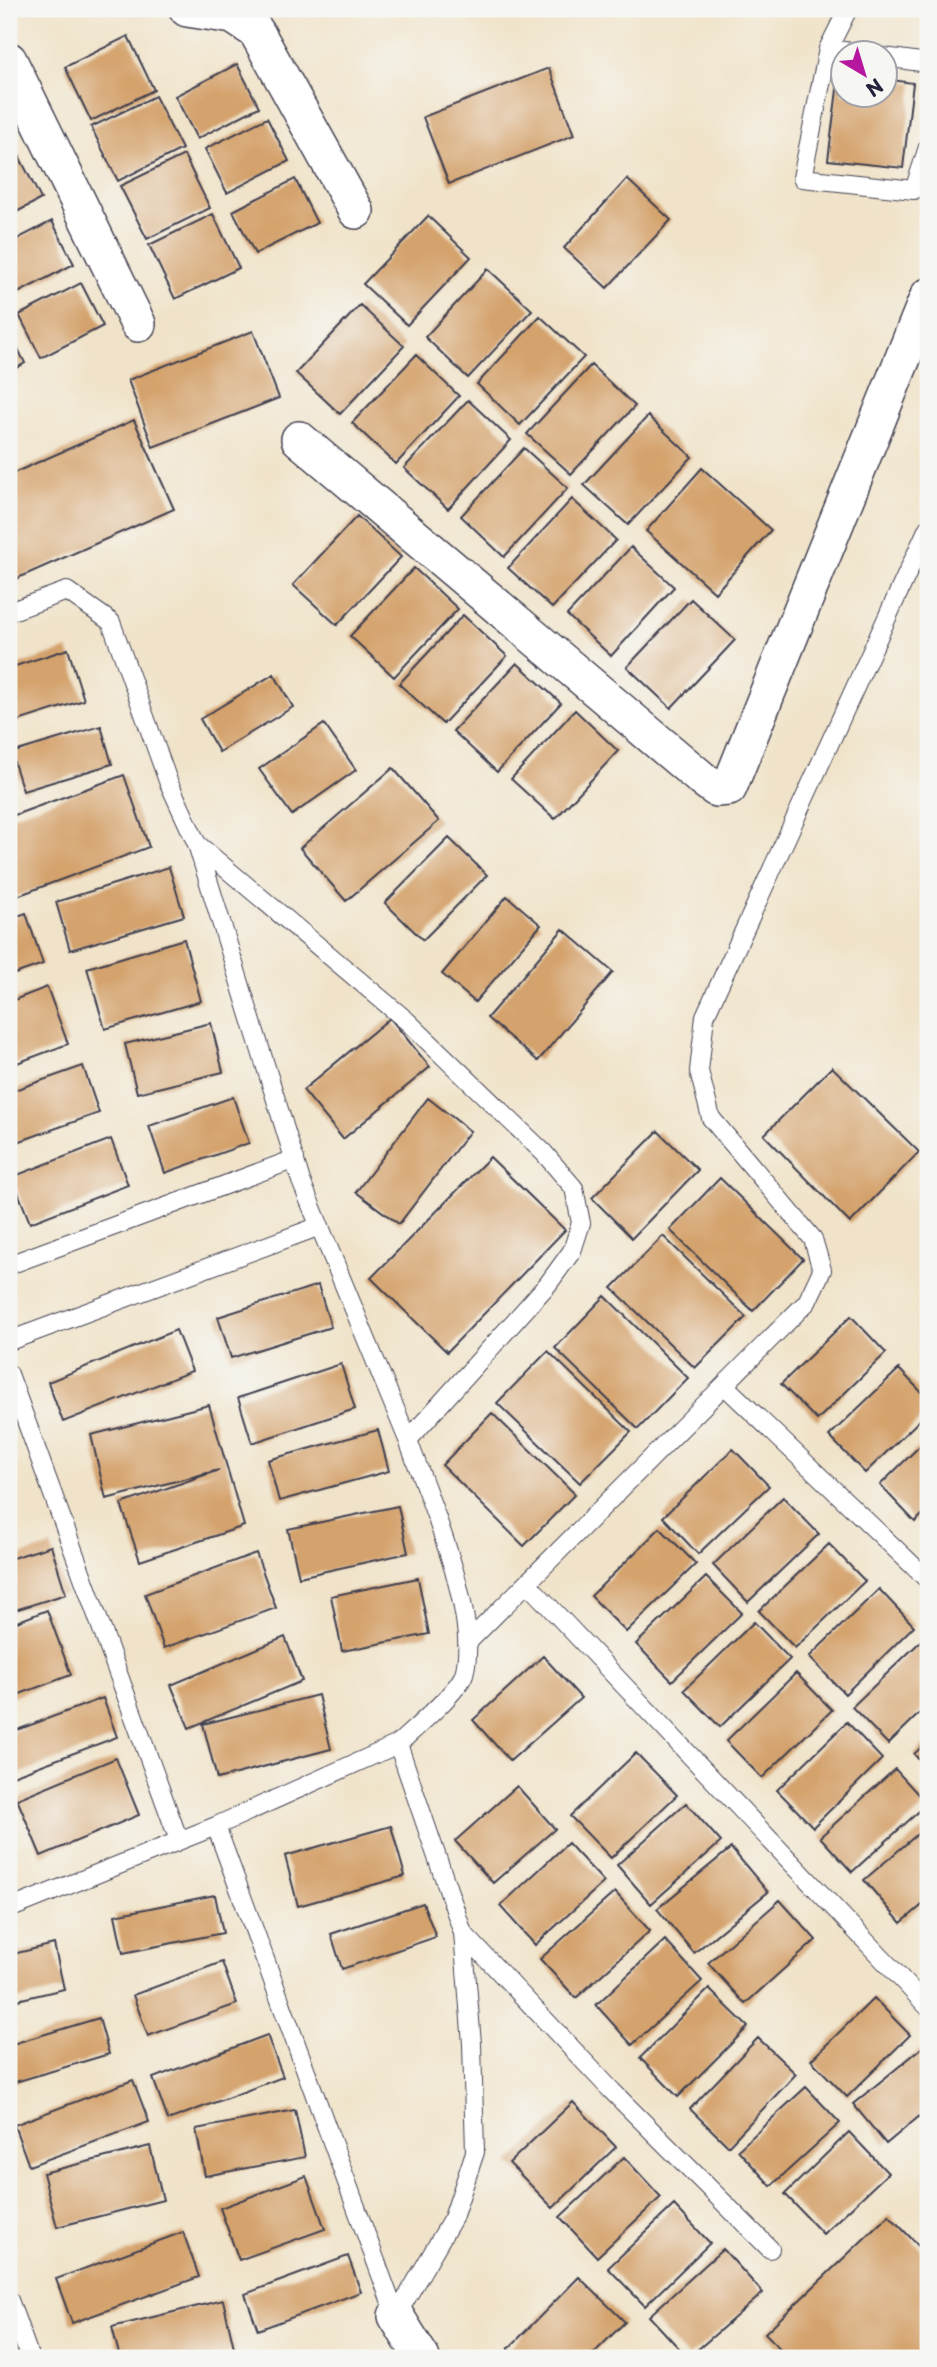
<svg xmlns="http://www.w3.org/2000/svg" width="937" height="2367" font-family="'Playpen Sans',sans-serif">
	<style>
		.building { fill: #d4a26c }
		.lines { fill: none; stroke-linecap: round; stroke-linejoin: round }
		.service-casing { stroke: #413f50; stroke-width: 20 }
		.minor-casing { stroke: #413f50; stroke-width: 38 }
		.service { stroke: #fff; stroke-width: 18 }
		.minor { stroke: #fff; stroke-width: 35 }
	</style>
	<rect width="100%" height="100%" fill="#f6f6f2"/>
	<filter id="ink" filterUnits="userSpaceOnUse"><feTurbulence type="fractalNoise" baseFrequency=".0143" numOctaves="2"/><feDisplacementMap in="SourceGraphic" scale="14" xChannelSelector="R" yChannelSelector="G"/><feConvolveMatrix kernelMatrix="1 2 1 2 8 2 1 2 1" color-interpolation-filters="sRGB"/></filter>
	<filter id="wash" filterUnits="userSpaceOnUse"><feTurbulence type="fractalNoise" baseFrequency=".00686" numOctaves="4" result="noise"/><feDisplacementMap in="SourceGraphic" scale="28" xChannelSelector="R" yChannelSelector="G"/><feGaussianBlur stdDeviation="1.57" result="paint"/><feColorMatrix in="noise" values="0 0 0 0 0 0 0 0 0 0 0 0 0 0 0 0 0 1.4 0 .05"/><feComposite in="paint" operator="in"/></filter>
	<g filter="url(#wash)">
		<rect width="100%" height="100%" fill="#f0e3c9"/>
		<g id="blocks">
			<!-- building -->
			<path class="building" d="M 128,36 L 154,90 L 91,121 L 65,67 Z
				M 237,64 L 259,107 L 197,139 L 175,96 Z
				M 549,68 L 574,135 L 449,184 L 423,117 Z
				M 839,74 L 842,74 L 842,94 L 884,94 L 884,79 L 913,83 L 903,168 L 828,160 Z
				M 155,96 L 182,149 L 118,181 L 91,127 Z
				M 267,118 L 289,161 L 227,193 L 205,149 Z
				M 184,155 L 210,208 L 147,239 L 120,186 Z
				M 19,156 L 41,199 L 9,216 L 9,161 Z
				M 295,179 L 317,223 L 255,254 L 233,211 Z
				M 627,179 L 671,220 L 607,288 L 564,248 Z
				M 213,214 L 239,268 L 175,299 L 149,245 Z
				M 428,216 L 471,257 L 407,325 L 363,284 Z
				M 52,221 L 74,264 L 12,296 L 9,289 L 9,243 Z
				M 488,269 L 532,310 L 468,378 L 425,337 Z
				M 81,283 L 103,326 L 41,358 L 19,315 Z
				M 360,305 L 404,346 L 340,414 L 296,373 Z
				M 540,316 L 584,357 L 520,425 L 477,384 Z
				M 9,331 L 25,363 L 9,372 Z
				M 253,331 L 279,398 L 153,447 L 128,380 Z
				M 416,355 L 459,396 L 396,464 L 352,423 Z
				M 591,365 L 635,406 L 571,474 L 527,434 Z
				M 468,400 L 511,440 L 448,509 L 404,468 Z
				M 648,416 L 692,457 L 628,525 L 584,485 Z
				M 134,420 L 174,509 L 9,582 L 9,475 Z
				M 524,448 L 568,488 L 504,557 L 461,516 Z
				M 702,468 L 771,530 L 715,593 L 646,531 Z
				M 572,499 L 616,540 L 552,608 L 508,568 Z
				M 357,516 L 401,557 L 337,625 L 293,585 Z
				M 631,547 L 674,587 L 611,656 L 567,615 Z
				M 414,568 L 458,609 L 394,677 L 350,636 Z
				M 691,599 L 735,640 L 671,708 L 627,667 Z
				M 463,615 L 507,656 L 443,724 L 399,684 Z
				M 68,649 L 84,700 L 9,724 L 9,668 Z
				M 517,663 L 561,703 L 497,772 L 453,731 Z
				M 274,674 L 293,707 L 219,752 L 200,719 Z
				M 575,710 L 618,751 L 555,819 L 511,779 Z
				M 324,724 L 356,770 L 292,815 L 259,769 Z
				M 101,726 L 112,764 L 23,791 L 11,753 Z
				M 393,768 L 439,821 L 346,901 L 300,848 Z
				M 124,775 L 149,847 L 9,899 L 9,817 Z
				M 449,838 L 487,875 L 423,940 L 385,903 Z
				M 169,867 L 184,916 L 70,950 L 56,902 Z
				M 507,896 L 541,925 L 475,1002 L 442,974 Z
				M 26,913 L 43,964 L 9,976 L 9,919 Z
				M 563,929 L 613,972 L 538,1061 L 487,1018 Z
				M 184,939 L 201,1001 L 105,1029 L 87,968 Z
				M 47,987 L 68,1044 L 9,1066 L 9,1002 Z
				M 390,1018 L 430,1067 L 343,1139 L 303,1090 Z
				M 211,1023 L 223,1072 L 137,1093 L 125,1044 Z
				M 83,1066 L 99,1113 L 9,1145 L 9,1092 Z
				M 832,1067 L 919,1152 L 850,1223 L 764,1135 Z
				M 233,1097 L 249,1143 L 165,1173 L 149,1126 Z
				M 428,1098 L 470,1131 L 399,1224 L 356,1192 Z
				M 658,1131 L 698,1170 L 632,1238 L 592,1198 Z
				M 111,1139 L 128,1185 L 30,1223 L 12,1177 Z
				M 490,1157 L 565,1230 L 447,1352 L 371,1278 Z
				M 720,1178 L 803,1259 L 753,1311 L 670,1230 Z
				M 663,1236 L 746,1317 L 695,1368 L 612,1288 Z
				M 318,1285 L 331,1327 L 231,1358 L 218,1317 Z
				M 605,1296 L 688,1378 L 638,1429 L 555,1348 Z
				M 851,1316 L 886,1353 L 817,1420 L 781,1384 Z
				M 176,1330 L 192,1371 L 63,1422 L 48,1382 Z
				M 548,1351 L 631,1432 L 580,1483 L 497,1403 Z
				M 341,1364 L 355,1409 L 252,1443 L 238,1398 Z
				M 899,1369 L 928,1399 L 928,1412 L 865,1473 L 829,1436 Z
				M 209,1405 L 244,1526 L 140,1561 L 121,1504 L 219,1470 L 106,1499 L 91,1435 Z
				M 492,1413 L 575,1494 L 524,1546 L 442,1465 Z
				M 378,1430 L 389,1471 L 279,1501 L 268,1460 Z
				M 928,1438 L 928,1509 L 915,1522 L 880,1485 Z
				M 733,1449 L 769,1486 L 698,1554 L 663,1517 Z
				M 783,1497 L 819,1534 L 748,1602 L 713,1565 Z
				M 398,1506 L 408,1553 L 299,1577 L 288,1529 Z
				M 660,1528 L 696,1564 L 626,1632 L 591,1596 Z
				M 829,1544 L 865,1581 L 795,1648 L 759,1611 Z
				M 51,1546 L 66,1594 L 9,1612 L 9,1559 Z
				M 256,1553 L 276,1608 L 164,1648 L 145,1594 Z
				M 706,1577 L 742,1613 L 672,1681 L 636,1644 Z
				M 418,1578 L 429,1634 L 342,1651 L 331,1596 Z
				M 879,1589 L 914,1626 L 845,1694 L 809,1657 Z
				M 47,1610 L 71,1675 L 9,1698 L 9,1625 Z
				M 754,1622 L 790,1659 L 720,1727 L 684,1690 Z
				M 285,1637 L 302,1681 L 189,1728 L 171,1685 Z
				M 922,1640 L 928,1646 L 928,1705 L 888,1744 L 852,1707 Z
				M 543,1656 L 581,1698 L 510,1761 L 473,1720 Z
				M 796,1673 L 832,1710 L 762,1778 L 726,1741 Z
				M 318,1695 L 331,1749 L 217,1779 L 203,1724 Z
				M 103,1698 L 117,1737 L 10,1777 L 9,1733 Z
				M 847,1722 L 882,1759 L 813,1827 L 777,1790 Z
				M 928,1741 L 928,1770 L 914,1754 Z
				M 636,1753 L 677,1795 L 611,1858 L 570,1816 Z
				M 116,1758 L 139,1815 L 41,1856 L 17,1799 Z
				M 895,1769 L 927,1804 L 852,1872 L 820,1837 Z
				M 517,1786 L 555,1829 L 493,1883 L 455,1841 Z
				M 686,1803 L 721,1842 L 651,1904 L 617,1865 Z
				M 928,1825 L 928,1900 L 901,1923 L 864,1880 Z
				M 391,1826 L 405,1876 L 298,1906 L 285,1856 Z
				M 568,1843 L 604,1882 L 535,1945 L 500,1906 Z
				M 731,1848 L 768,1892 L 694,1953 L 657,1909 Z
				M 615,1892 L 650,1931 L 576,1998 L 540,1959 Z
				M 215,1895 L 223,1933 L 123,1953 L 115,1915 Z
				M 780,1900 L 816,1940 L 745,2004 L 708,1963 Z
				M 423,1903 L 436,1937 L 342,1969 L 331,1934 Z
				M 665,1940 L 702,1981 L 632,2045 L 596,2005 Z
				M 54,1944 L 64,1989 L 9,2002 L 9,1955 Z
				M 222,1962 L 237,2004 L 148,2036 L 133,1995 Z
				M 709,1989 L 748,2027 L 678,2097 L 640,2058 Z
				M 874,1998 L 910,2035 L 847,2097 L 811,2060 Z
				M 99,2018 L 109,2054 L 9,2084 L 9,2045 Z
				M 267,2035 L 283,2077 L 168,2120 L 153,2078 Z
				M 758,2038 L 796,2074 L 728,2146 L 690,2109 Z
				M 923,2047 L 928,2053 L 928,2109 L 886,2144 L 853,2104 Z
				M 133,2080 L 149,2122 L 29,2166 L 14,2125 Z
				M 806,2087 L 840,2123 L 771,2186 L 738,2150 Z
				M 573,2102 L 616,2147 L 553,2208 L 509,2163 Z
				M 295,2110 L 305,2157 L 205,2176 L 196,2129 Z
				M 849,2132 L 888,2173 L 823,2234 L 785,2194 Z
				M 150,2146 L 163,2200 L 57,2227 L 43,2173 Z
				M 624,2157 L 661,2197 L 597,2257 L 560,2217 Z
				M 306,2176 L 325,2229 L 239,2260 L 220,2208 Z
				M 674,2205 L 710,2243 L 645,2306 L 608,2268 Z
				M 889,2215 L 928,2256 L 928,2358 L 789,2358 L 765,2333 Z
				M 183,2232 L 199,2277 L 72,2323 L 56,2279 Z
				M 723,2249 L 763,2293 L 688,2358 L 649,2316 Z
				M 348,2256 L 361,2292 L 258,2330 L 245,2294 Z
				M 579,2277 L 625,2322 L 589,2358 L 517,2358 L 508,2349 Z
				M 223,2300 L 235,2352 L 211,2358 L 120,2358 L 112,2327 Z"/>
		</g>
	</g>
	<g filter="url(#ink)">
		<use href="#blocks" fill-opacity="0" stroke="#413f50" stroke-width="2"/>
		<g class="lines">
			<!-- service casing -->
			<g class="service-casing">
				<path id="service" d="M 848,9 L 828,49 L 802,178 L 914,190 L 928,147
					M 828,49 L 852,52
					M 884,57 L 928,63
					M 9,612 L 67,591 L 111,622 L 168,781 L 197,844 L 407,1021 L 544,1153 L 574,1188 L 581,1223 L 572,1251 L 548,1284 L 408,1440 C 428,1497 481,1616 464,1674 C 458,1692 413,1730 398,1744 L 463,1933 L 472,2044 L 475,2152 L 453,2218 L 396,2316
					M 197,844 L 301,1181 L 408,1440
					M 9,1265 L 295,1159
					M 9,1341 L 320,1226
					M 9,1374 L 178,1838
					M 725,1386 L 928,1580
					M 527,1583 L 928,2007
					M 469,1641 L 807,1302 L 822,1270 L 813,1239 L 711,1118 L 699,1071 L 705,1016 L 928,528
					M 216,1826 L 396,2316
					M 9,1909 L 216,1826 L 398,1744
					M 463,1933 L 612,2091 L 770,2249
					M 9,2300 L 30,2358"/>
			</g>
			<!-- minor casing -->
			<g class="minor-casing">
				<path id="minor" d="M 187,9 L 233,16 L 256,31 L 356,211
					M 9,60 L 138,324
					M 299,439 L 701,778 L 716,789 L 729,788 L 928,296
					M 396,2316 L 422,2358"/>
			</g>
			<!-- service -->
			<use href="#service" class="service"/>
			<!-- minor -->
			<use href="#minor" class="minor"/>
		</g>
	</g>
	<!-- margin -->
	<rect width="937" height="2367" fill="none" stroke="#f6f6f2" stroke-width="35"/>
	<!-- north arrow -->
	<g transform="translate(864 74) rotate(142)"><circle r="33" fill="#f6f6f2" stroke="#a1a1a9" stroke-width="2"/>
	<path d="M0-5L12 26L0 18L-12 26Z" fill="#b5179e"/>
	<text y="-10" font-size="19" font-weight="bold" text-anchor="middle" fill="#22223b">N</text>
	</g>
</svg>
